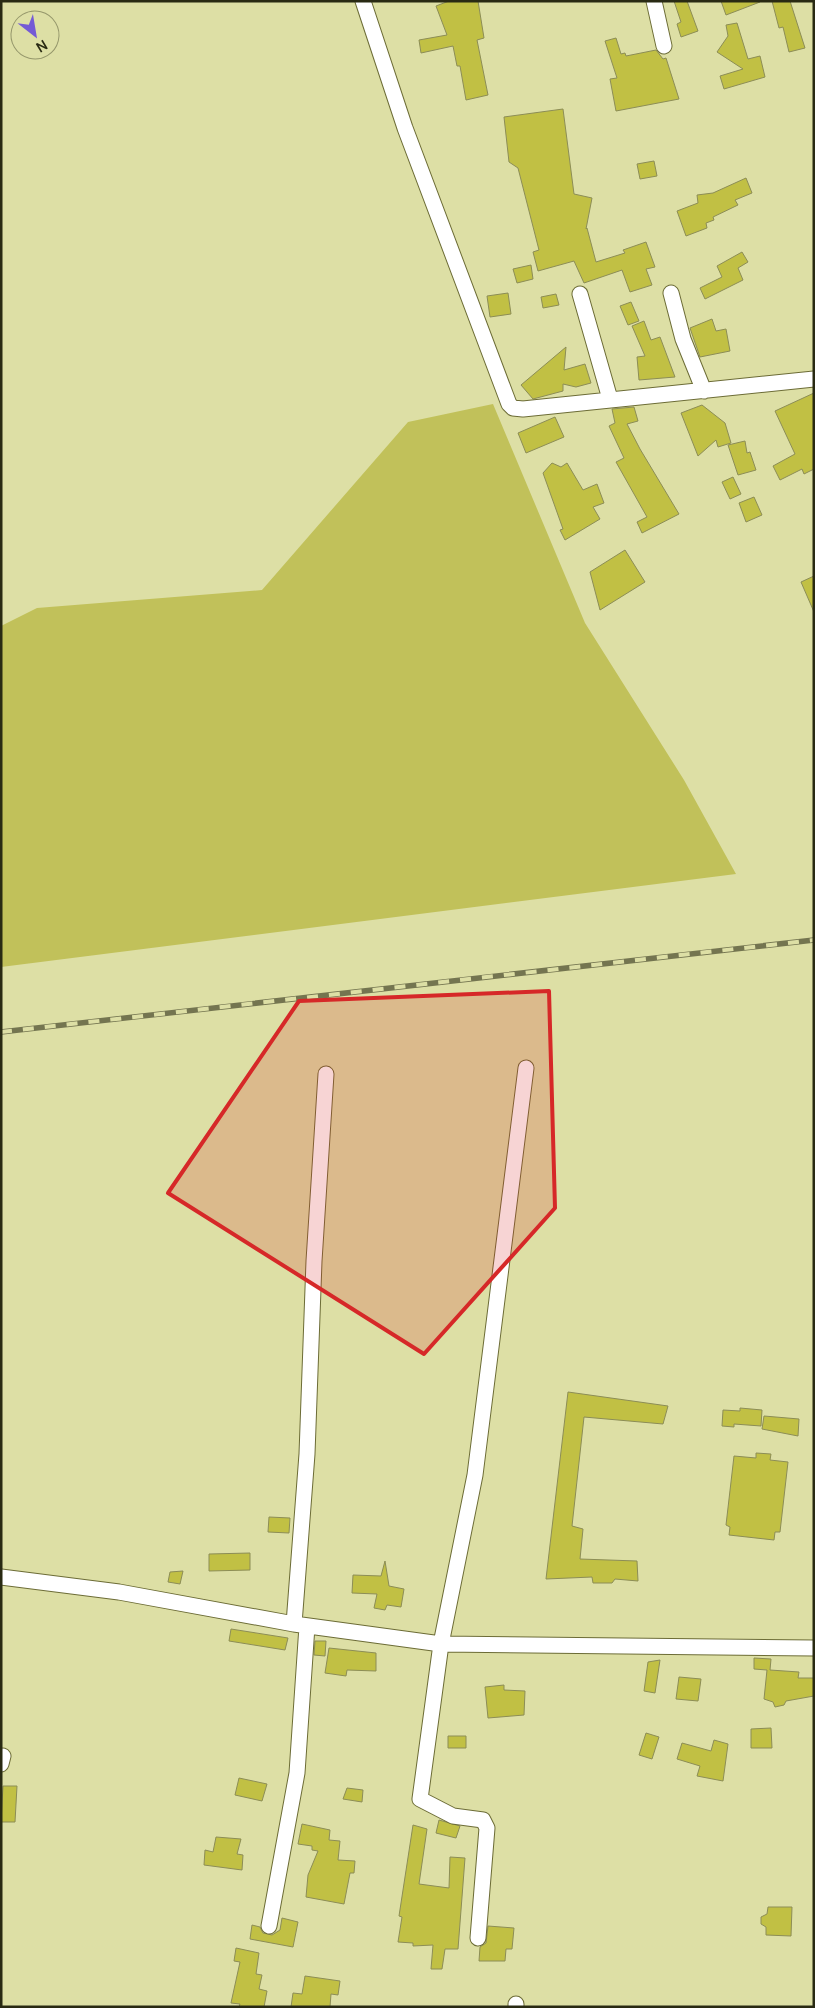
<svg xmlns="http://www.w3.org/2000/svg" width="815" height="2008" font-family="Manrope,sans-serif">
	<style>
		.green { fill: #c1c15a }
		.building { fill: #c1c044; stroke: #8c8d56 }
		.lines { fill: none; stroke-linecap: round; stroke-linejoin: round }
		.minor-casing { stroke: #6c6c36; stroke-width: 17 }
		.minor { stroke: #fff; stroke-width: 15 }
		.rail-casing { stroke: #747550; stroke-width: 5.5 }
		.rail { stroke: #dddfa5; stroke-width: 4; stroke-dasharray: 11; stroke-linecap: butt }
		.marked { fill: #d62828; fill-opacity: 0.2; stroke: #d62828; stroke-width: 4; stroke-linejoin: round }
	</style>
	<rect width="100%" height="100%" fill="#dddfa5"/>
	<!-- green -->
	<path class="green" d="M 493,404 L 585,623 L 684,780 L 736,874 L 1,967 L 1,626 L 37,608 L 262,590 L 408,422 Z"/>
	<!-- building -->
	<path class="building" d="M 449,1 L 478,1 L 484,38 L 477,40 L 488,95 L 466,100 L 460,66 L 457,66 L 453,46 L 421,53 L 419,40 L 447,35 L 436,6 Z
		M 674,1 L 687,1 L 698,31 L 681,37 L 677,24 L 681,22 Z
		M 721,1 L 760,1 L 760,2 L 726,15 Z
		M 772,1 L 790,1 L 805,48 L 789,52 L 783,27 L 779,28 Z
		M 737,23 L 748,59 L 760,56 L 765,77 L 724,89 L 720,76 L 743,69 L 717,52 L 728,36 L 726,25 Z
		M 616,38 L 621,54 L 625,53 L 626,56 L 656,50 L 663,59 L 666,58 L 679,99 L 616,111 L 610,79 L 617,78 L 605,41 Z
		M 563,109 L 574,194 L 592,198 L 586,229 L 587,228 L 596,262 L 625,253 L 623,250 L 646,242 L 655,267 L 646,269 L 652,285 L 630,292 L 622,270 L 584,283 L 574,261 L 538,271 L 533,252 L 539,250 L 518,168 L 509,162 L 504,117 Z
		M 654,161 L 657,176 L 640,179 L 637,164 Z
		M 746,178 L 752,193 L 735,200 L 738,205 L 713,217 L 714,220 L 706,223 L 707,228 L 686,236 L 677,211 L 698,203 L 697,195 L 713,193 Z
		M 742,252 L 748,262 L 738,268 L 743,280 L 705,299 L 700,288 L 722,277 L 717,266 Z
		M 531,265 L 533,279 L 517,283 L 513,269 Z
		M 508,293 L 511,314 L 490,317 L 487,296 Z
		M 556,294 L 559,305 L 543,308 L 541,297 Z
		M 631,302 L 639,321 L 628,325 L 620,306 Z
		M 712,319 L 716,331 L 726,329 L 730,351 L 700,357 L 690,328 Z
		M 644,321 L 651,340 L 660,337 L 675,377 L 639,380 L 637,357 L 645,356 L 632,326 Z
		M 566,347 L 564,370 L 585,364 L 591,383 L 576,387 L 563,384 L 563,391 L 533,399 L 521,385 Z
		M 814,393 L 814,469 L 804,474 L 802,469 L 780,480 L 773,466 L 795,454 L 775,411 Z
		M 702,405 L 725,423 L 731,443 L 718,447 L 716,440 L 698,456 L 681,413 Z
		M 634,407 L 638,421 L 627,424 L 640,449 L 679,514 L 642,533 L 637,522 L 647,517 L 616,462 L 624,458 L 609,426 L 615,423 L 612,409 Z
		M 555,417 L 564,437 L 526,453 L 518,433 Z
		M 745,441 L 747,453 L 750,452 L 756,470 L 738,475 L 728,445 Z
		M 552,463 L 561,467 L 567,463 L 583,490 L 597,484 L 604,503 L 593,507 L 600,519 L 565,540 L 560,530 L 563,529 L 543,473 Z
		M 733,477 L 741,494 L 730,499 L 722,482 Z
		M 754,497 L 762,515 L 746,522 L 739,503 Z
		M 625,550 L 645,582 L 600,610 L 590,572 Z
		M 814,576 L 814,612 L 801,582 Z
		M 568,1392 L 668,1406 L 663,1424 L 584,1417 L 572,1526 L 583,1529 L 580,1559 L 637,1561 L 638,1581 L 615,1579 L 612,1583 L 593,1583 L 592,1577 L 546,1579 Z
		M 740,1408 L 762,1410 L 761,1426 L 734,1424 L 734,1427 L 722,1426 L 723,1410 L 740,1411 Z
		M 764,1416 L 799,1419 L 798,1436 L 762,1429 Z
		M 756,1453 L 771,1454 L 770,1460 L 788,1462 L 780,1532 L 775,1532 L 774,1540 L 729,1535 L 730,1527 L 726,1525 L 734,1456 L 756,1458 Z
		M 269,1517 L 290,1518 L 289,1533 L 268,1532 Z
		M 250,1553 L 250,1570 L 209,1571 L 209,1554 Z
		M 385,1561 L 389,1586 L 404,1589 L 401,1607 L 387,1605 L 385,1610 L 374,1608 L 377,1594 L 352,1593 L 353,1575 L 381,1576 Z
		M 183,1571 L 180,1584 L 168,1582 L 170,1572 Z
		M 231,1629 L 288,1638 L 285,1650 L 229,1641 Z
		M 315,1641 L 326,1641 L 325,1656 L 314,1655 Z
		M 329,1648 L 376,1653 L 376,1671 L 347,1670 L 346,1676 L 325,1673 Z
		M 754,1658 L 771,1659 L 770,1670 L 799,1672 L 798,1678 L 814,1678 L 814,1696 L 786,1701 L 784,1705 L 775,1707 L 773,1702 L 764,1699 L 767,1670 L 754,1669 Z
		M 660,1660 L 655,1693 L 644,1691 L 648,1662 Z
		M 679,1677 L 701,1679 L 698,1701 L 676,1699 Z
		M 504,1685 L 504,1690 L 525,1691 L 524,1715 L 488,1718 L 485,1687 Z
		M 771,1728 L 772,1748 L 751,1748 L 751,1729 Z
		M 646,1733 L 659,1737 L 652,1759 L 639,1755 Z
		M 448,1736 L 466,1736 L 466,1748 L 448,1748 Z
		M 714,1740 L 728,1744 L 723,1781 L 697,1776 L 700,1766 L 677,1759 L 682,1743 L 711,1751 Z
		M 239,1778 L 267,1784 L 262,1801 L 235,1795 Z
		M 3,1786 L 17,1786 L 15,1822 L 1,1822 Z
		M 347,1788 L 363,1790 L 362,1802 L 343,1799 Z
		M 439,1820 L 460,1826 L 456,1838 L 436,1833 Z
		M 302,1824 L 330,1830 L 329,1840 L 340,1841 L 338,1860 L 355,1861 L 354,1873 L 350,1873 L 344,1904 L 306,1897 L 308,1875 L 318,1851 L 312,1850 L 312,1846 L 298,1844 Z
		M 413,1825 L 427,1829 L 419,1884 L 449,1888 L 450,1857 L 465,1858 L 458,1949 L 445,1949 L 442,1969 L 431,1969 L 433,1945 L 413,1946 L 413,1943 L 398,1942 L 402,1917 L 399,1916 Z
		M 216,1837 L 241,1839 L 237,1854 L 243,1855 L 242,1870 L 204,1865 L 205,1850 L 213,1852 Z
		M 768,1907 L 792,1907 L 791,1936 L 766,1935 L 766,1927 L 761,1924 L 761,1917 L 767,1914 Z
		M 282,1918 L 298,1922 L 293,1947 L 250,1939 L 252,1925 L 260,1927 L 263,1933 L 272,1935 L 280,1930 Z
		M 488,1926 L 514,1928 L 512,1949 L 506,1949 L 505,1961 L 479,1961 L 480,1947 L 486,1943 Z
		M 236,1948 L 259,1953 L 256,1974 L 262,1975 L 259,1989 L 267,1991 L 264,2007 L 239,2007 L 240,2004 L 231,2003 L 240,1962 L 234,1961 Z
		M 305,1976 L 340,1981 L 338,1995 L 331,1994 L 330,2007 L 291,2007 L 293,1993 L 302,1994 Z"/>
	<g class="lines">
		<!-- minor casing -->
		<g class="minor-casing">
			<path id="minor" d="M 363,1 L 405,128 L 509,404 L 513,408 L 523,409 L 814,379
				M 654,1 L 664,46
				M 671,293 L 683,339 L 704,391
				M 580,294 L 610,399
				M 1,1577 L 119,1592 L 294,1624 L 441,1644 L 814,1648
				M 294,1624 L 307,1454 L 314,1261 L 326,1074
				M 1,1764 L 3,1756
				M 269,1926 L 297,1773 L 307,1626
				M 478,1938 L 487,1828 L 483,1820 L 453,1816 L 420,1799 L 441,1644 L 475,1475 L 526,1068
				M 516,2007 L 516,2004"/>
		</g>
		<!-- minor -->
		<use href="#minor" class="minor"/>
		<!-- rail casing -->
		<g class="rail-casing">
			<path id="rail" d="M 1,1032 L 814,940"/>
		</g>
		<!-- rail -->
		<use href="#rail" class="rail"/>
	</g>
	<!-- marked area -->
	<path class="marked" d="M 549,991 L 555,1208 L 424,1354 L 168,1193 L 299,1001 Z"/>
	<!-- border -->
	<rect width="815" height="2008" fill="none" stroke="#292a13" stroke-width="5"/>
	<!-- north arrow -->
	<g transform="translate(35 35) rotate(149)"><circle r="24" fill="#dddfa5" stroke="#95976b"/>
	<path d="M0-4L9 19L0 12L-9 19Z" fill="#745ad5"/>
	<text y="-8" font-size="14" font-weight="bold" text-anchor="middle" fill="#292a13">N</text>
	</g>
</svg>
